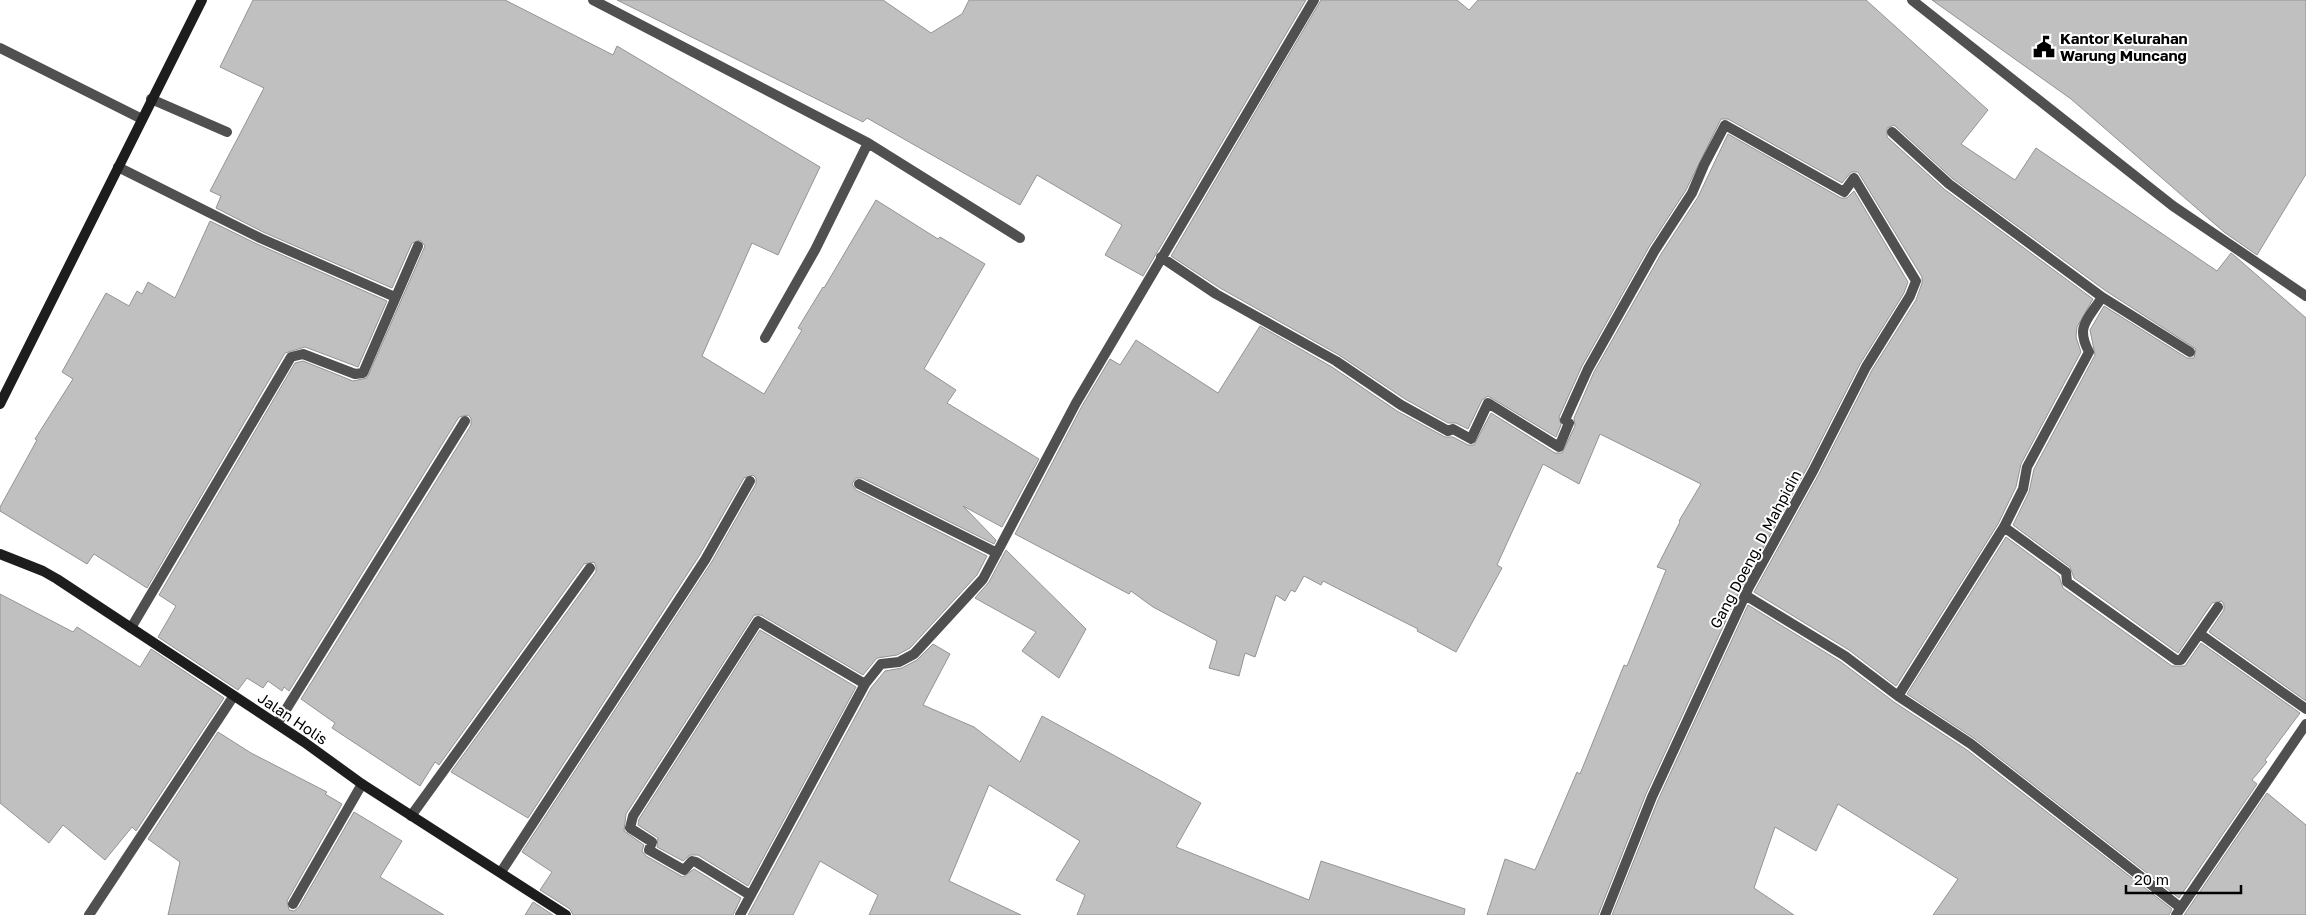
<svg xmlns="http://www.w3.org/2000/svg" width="2306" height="915" font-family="'Golos Text',sans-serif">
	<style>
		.building { fill: #c0c0c0; stroke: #949494 }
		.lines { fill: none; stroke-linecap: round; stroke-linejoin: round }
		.lane { stroke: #505050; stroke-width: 10 }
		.street { stroke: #505050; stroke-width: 10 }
		.secondary { stroke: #1d1d1d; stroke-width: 10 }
		.labels { text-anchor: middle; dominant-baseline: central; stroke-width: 4; stroke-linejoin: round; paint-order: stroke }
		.poi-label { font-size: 15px; font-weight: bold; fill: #000; stroke: #fff; text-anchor: start }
		.street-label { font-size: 15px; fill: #000; stroke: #fff }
	</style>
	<rect width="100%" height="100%" fill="#fff"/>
	<!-- building -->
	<path class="building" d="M 253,0 L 505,0 L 613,55 L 617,46 L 820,167 L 778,255 L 752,243 L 702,356 L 764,394 L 802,330 L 798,328 L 823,287 L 824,288 L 876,200 L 938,239 L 940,237 L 985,264 L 924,369 L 956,390 L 947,403 L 1039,459 L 1002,527 L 963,506 L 996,540 L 994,544 L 862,478 L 856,478 L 852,484 L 856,490 L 987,556 L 977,575 L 910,648 L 897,655 L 877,658 L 863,675 L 761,615 L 754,615 L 626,814 L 624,831 L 644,845 L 642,851 L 646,856 L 683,877 L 694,869 L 741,898 L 733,915 L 573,915 L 570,909 L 540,890 L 552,872 L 522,852 L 711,563 L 756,484 L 756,478 L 753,475 L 744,478 L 699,556 L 528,818 L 451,772 L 596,572 L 596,566 L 594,562 L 584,564 L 439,765 L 435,762 L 420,786 L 332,728 L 335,723 L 301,699 L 471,425 L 471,418 L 468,415 L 459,417 L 289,691 L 284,687 L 282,691 L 268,681 L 263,688 L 247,678 L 238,690 L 158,637 L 176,606 L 159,595 L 295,363 L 303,361 L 353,381 L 367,378 L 425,246 L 420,240 L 412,243 L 392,288 L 263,232 L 216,208 L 221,196 L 210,191 L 264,88 L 220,67 Z
		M 617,0 L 883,0 L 931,33 L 962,14 L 969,0 L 1306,0 L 1143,276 L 1105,255 L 1122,225 L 1037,175 L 1020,205 L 867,118 L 863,122 Z
		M 1321,0 L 1457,0 L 1469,10 L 1478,0 L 1866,0 L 1988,110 L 1961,144 L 2015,180 L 2036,148 L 2217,271 L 2231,253 L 2236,257 L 2306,318 L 2306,701 L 2209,632 L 2224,610 L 2224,605 L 2222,601 L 2212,603 L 2178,653 L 2074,578 L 2070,567 L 2013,525 L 2029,492 L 2034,469 L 2095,355 L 2090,330 L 2104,306 L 2187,358 L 2194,358 L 2196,349 L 2106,291 L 1953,179 L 1894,125 L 1887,128 L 1887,137 L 1944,189 L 2093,299 L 2077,327 L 2076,337 L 2081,352 L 2021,464 L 2016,487 L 1998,524 L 1896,686 L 1849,650 L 1754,592 L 1819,474 L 1872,370 L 1916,300 L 1922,283 L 1922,277 L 1858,172 L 1851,172 L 1842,183 L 1728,119 L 1721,119 L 1686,190 L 1649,247 L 1582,366 L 1559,417 L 1561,425 L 1556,437 L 1488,396 L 1482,400 L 1468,429 L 1456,423 L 1448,423 L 1405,399 L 1339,355 L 1220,288 L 1171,256 Z
		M 1932,0 L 2306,0 L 2306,174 L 2257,255 L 2224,232 L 2071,99 Z
		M 1728,134 L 1841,198 L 1847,198 L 1854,191 L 1908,282 L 1904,293 L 1860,364 L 1807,468 L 1739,592 L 1646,794 L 1598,915 L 1487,915 L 1505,859 L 1535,870 L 1577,772 L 1580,774 L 1624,665 L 1627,666 L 1666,570 L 1657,567 L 1680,522 L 1679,521 L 1701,484 L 1600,434 L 1579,484 L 1543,464 L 1497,565 L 1502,568 L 1456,652 L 1417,631 L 1418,629 L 1323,581 L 1321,585 L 1304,576 L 1295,592 L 1291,590 L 1285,601 L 1276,595 L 1255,657 L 1245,653 L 1239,676 L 1209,668 L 1217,641 L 1153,607 L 1131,591 L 1129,594 L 1015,534 L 1082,406 L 1110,359 L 1120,365 L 1136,340 L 1218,393 L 1260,326 L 1332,367 L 1397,411 L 1445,437 L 1453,437 L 1468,445 L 1474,445 L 1491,413 L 1555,453 L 1562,453 L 1575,426 L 1574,418 L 1594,372 L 1661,254 L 1698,197 Z
		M 210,221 L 257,244 L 387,301 L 358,367 L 305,347 L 285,353 L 147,588 L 94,554 L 87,564 L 0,511 L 0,507 L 37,440 L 35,439 L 73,379 L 62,372 L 106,293 L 129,306 L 137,291 L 142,294 L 148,282 L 175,298 Z
		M 2006,537 L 2059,576 L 2063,588 L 2172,666 L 2185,666 L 2201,643 L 2300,713 L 2265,760 L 2267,762 L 2252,780 L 2257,784 L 2179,898 L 1975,739 L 1907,694 Z
		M 1006,550 L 1086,629 L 1059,678 L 1022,651 L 1036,632 L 975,598 L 989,582 Z
		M 0,594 L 73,632 L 77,627 L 140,667 L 151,649 L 224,698 L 136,831 L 132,827 L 105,860 L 63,825 L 49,843 L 0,803 Z
		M 1748,605 L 1841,662 L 1894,702 L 1967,750 L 2172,909 L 2169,915 L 1933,915 L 1958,879 L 1838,804 L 1816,851 L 1775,827 L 1754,888 L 1794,915 L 1612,915 L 1658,800 Z
		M 760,630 L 856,687 L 748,886 L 698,855 L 690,855 L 683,861 L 657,847 L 658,838 L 638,825 L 639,819 Z
		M 933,644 L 950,654 L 923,705 L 974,727 L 1020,762 L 1042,716 L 1201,803 L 1176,847 L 1309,900 L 1321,861 L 1465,909 L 1464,915 L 1077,915 L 1085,895 L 1056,880 L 1080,841 L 989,785 L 949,881 L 1021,915 L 869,915 L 878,895 L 820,861 L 793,915 L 748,915 L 871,688 L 885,671 L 902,668 L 917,660 Z
		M 218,732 L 251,753 L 327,792 L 325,794 L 342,804 L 287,901 L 289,910 L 294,911 L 299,907 L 354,812 L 402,841 L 380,877 L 444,915 L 168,915 L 180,862 L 148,839 Z
		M 2267,793 L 2306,825 L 2306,915 L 2184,915 Z
		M 533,902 L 553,915 L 525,915 Z"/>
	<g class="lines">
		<!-- lane -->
		<path class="lane" d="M 0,48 L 142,119
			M 151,99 L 227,132"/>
		<!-- street -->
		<path class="street" d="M 593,0 L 868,143 L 1020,238
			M 1912,0 L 2173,206 L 2306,296
			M 1892,132 L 1949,184 L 2102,297 C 2088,320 2075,326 2089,352 L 2027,467 L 2023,489 L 2004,527 L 1898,696
			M 118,167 L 260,238 L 395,297
			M 1161,257 L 1216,294 L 1336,361 L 1401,405 L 1448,431 L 1453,429 L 1471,439 L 1488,403 L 1559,447 L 1569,423 L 1565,420 L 1588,369 L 1655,250 L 1692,193 L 1704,165 L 1725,125 L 1844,192 L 1854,178 L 1916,281 L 1910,296 L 1866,367 L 1813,471 L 1749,587 L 1652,797 L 1605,915
			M 2102,297 L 2190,352
			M 765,338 L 815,250 L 868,143
			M 859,484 L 997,553
			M 2004,527 L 2066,572 L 2067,582 L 2176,660 L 2181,660 L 2218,607
			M 1745,595 L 1845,656 L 1898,696 L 1971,744 L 2181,908
			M 131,628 L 291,357 L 303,354 L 355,374 L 363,373 L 418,246
			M 2200,634 L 2306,709
			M 277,724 L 465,421
			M 411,816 L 590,568
			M 501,872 L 705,560 L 750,481
			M 750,895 L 696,862 L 692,861 L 684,870 L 649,850 L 652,842 L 630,828 L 633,816 L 758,621 L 865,684
			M 293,904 L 362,784
			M 89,915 L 233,697
			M 740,915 L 865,684 L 881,664 L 899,662 L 914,654 L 983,579 L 1076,403 L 1314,0
			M 2176,915 L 2306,724"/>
		<!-- secondary -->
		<path class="secondary" d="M 0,404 L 202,0
			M 0,554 L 43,571 L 57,579 L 304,742 L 362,784 L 566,915"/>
	</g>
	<!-- icons -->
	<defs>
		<g id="civic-bare" transform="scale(1.725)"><path d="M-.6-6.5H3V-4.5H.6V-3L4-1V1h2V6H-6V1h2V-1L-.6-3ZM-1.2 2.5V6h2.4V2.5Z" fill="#000" stroke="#fff" stroke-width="2.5" paint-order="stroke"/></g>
	</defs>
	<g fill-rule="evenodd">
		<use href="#civic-bare" x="2044" y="47"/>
	</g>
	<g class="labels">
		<!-- poi labels -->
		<g class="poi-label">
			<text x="2060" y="38">Kantor Kelurahan<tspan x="2060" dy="17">Warung Muncang</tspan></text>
		</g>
		<!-- street labels -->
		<g class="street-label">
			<text transform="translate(1755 549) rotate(-62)">Gang Doeng. D Mahpidin</text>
			<text transform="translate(293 718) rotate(34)">Jalan Holis</text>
		</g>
	</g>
	<!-- scale -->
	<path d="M2126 885v8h115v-8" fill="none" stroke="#000000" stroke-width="2.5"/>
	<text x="2134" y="885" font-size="15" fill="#000000" stroke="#ffffff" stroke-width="4" paint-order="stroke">20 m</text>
</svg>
